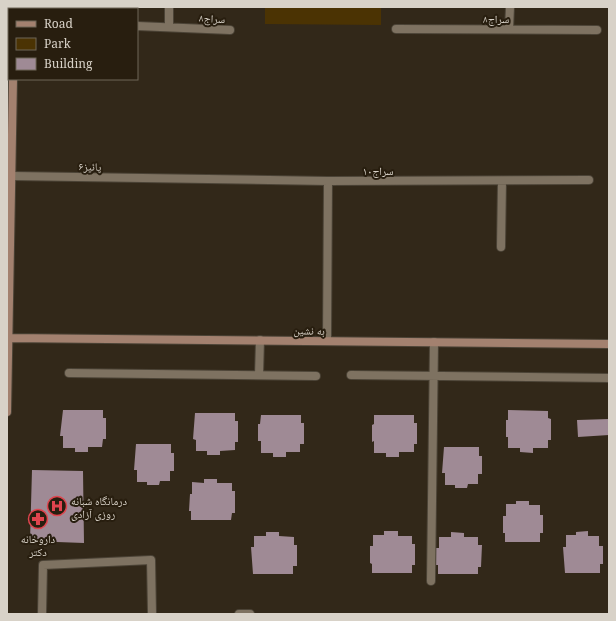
<svg xmlns="http://www.w3.org/2000/svg" width="616" height="621" font-family="'Noto Serif','Noto Naskh Arabic',serif">
	<style>
		.green { fill: #4b3303 }
		.building { fill: #9f8a95 }
		.lines { fill: none; stroke-linecap: round; stroke-linejoin: round }
		.street-casing { stroke: #4b4336; stroke-width: 10 }
		.secondary-casing { stroke: #4b4336; stroke-width: 10 }
		.street { stroke: #7e7261; stroke-width: 8 }
		.secondary { stroke: #a3816f; stroke-width: 8 }
		.labels { text-anchor: middle; dominant-baseline: central; stroke-width: 4; stroke-linejoin: round; paint-order: stroke }
		.street-label { font-size: 11px; fill: #d8d2c8; stroke: #281e0f }
		.poi-label { font-size: 11px; fill: #d8d2c8; stroke: #281e0f; text-anchor: start }
	</style>
	<rect width="100%" height="100%" fill="#322819"/>
	<!-- green -->
	<path class="green" d="M 265,7 L 381,7 L 381,25 L 265,24 Z"/>
	<!-- building -->
	<path class="building" d="M 63,410 L 103,410 L 103,418 L 106,418 L 106,439 L 103,439 L 102,447 L 88,447 L 88,452 L 75,452 L 75,448 L 63,448 L 63,436 L 60,436 Z
		M 508,410 L 548,411 L 548,418 L 551,419 L 551,440 L 548,440 L 548,448 L 533,448 L 533,453 L 520,452 L 520,448 L 508,448 L 508,437 L 506,437 L 506,420 L 508,420 Z
		M 195,413 L 235,413 L 235,421 L 238,421 L 238,442 L 235,442 L 235,450 L 220,451 L 220,455 L 207,455 L 207,451 L 196,451 L 196,440 L 193,439 Z
		M 261,415 L 301,415 L 301,423 L 304,423 L 304,444 L 300,444 L 300,452 L 286,452 L 286,457 L 273,457 L 273,453 L 261,453 L 261,441 L 258,441 L 258,424 L 260,424 Z
		M 374,415 L 414,415 L 414,423 L 417,423 L 417,444 L 414,444 L 414,452 L 399,452 L 399,457 L 386,457 L 386,453 L 374,453 L 374,441 L 372,442 L 372,425 L 374,424 Z
		M 609,419 L 609,435 L 578,437 L 577,420 Z
		M 136,444 L 171,444 L 171,453 L 174,453 L 174,471 L 170,471 L 170,481 L 160,481 L 159,485 L 147,485 L 147,482 L 137,482 L 137,470 L 134,470 Z
		M 444,447 L 479,447 L 479,456 L 482,456 L 482,474 L 478,474 L 478,484 L 468,484 L 467,488 L 455,488 L 455,485 L 445,485 L 445,473 L 442,473 Z
		M 32,470 L 83,471 L 84,543 L 30,541 Z
		M 204,479 L 217,479 L 217,483 L 232,483 L 232,491 L 235,491 L 235,513 L 232,513 L 231,520 L 191,520 L 191,511 L 189,511 L 190,494 L 192,494 L 192,482 L 204,483 Z
		M 516,501 L 529,501 L 529,505 L 540,505 L 540,515 L 543,515 L 543,533 L 540,533 L 540,542 L 505,542 L 505,533 L 503,533 L 503,516 L 506,516 L 506,504 L 516,504 Z
		M 384,531 L 398,531 L 398,536 L 412,536 L 412,544 L 415,544 L 415,565 L 412,565 L 412,573 L 372,573 L 372,564 L 370,563 L 370,546 L 373,546 L 373,535 L 384,535 Z
		M 588,531 L 588,536 L 599,536 L 599,546 L 603,546 L 603,564 L 600,564 L 600,573 L 565,573 L 563,547 L 566,547 L 566,535 L 576,535 L 576,532 Z
		M 266,532 L 279,532 L 279,536 L 294,537 L 294,545 L 297,545 L 297,566 L 293,566 L 293,574 L 253,574 L 251,547 L 254,547 L 254,536 L 266,536 Z
		M 451,532 L 464,533 L 464,537 L 478,537 L 478,545 L 482,545 L 481,567 L 478,567 L 478,574 L 438,574 L 438,565 L 436,565 L 436,548 L 439,548 L 439,537 L 451,537 Z"/>
	<g class="lines">
		<!-- street casing -->
		<g class="street-casing">
			<path id="street" d="M 137,26 L 230,30
				M 169,27 L 169,7
				M 396,29 L 597,30
				M 509,29 L 510,7
				M 12,176 L 328,181 L 589,180
				M 501,247 L 502,181
				M 327,341 L 328,181
				M 69,373 L 316,376
				M 259,375 L 260,340
				M 351,375 L 609,378
				M 431,581 L 434,342
				M 42,614 L 43,565 L 151,560 L 152,614
				M 239,614 L 250,614"/>
		</g>
		<!-- secondary casing -->
		<g class="secondary-casing">
			<path id="secondary" d="M 15,9 L 15,7
				M 8,338 L 609,344
				M 7,412 L 13,79"/>
		</g>
		<!-- street -->
		<use href="#street" class="street"/>
		<!-- secondary -->
		<use href="#secondary" class="secondary"/>
	</g>
	<!-- icons -->
	<defs>
		<g id="hospital-ring" transform="scale(1)"><circle r="9.5" fill="#281e0f" stroke="#e0444e" stroke-width="1.5"/><path d="M-5-5h3v3.5h4V-5h3V5h-3V1.5h-4V5h-3Z" fill="#e0444e"/></g>
		<g id="pharmacy-ring" transform="scale(1)"><circle r="9.5" fill="#281e0f" stroke="#e0444e" stroke-width="1.5"/><path d="M-2-6h4v4h4v4h-4v4h-4v-4h-4v-4h4Z" fill="#e0444e"/></g>
	</defs>
	<g fill-rule="evenodd">
		<use href="#hospital-ring" x="57" y="506"/>
		<use href="#pharmacy-ring" x="38" y="519"/>
	</g>
	<g class="labels">
		<!-- street labels -->
		<g class="street-label">
			<text transform="translate(212 18) rotate(3)">۸سراج</text>
			<text x="496" y="18">سراج۸</text>
			<text transform="translate(90 166) rotate(1)">پائیز۶</text>
			<text x="378" y="170">سراج۱۰</text>
			<text transform="translate(309 330) rotate(1)">به نشین</text>
		</g>
		<!-- poi labels -->
		<g class="poi-label">
			<text x="71" y="500">درمانگاه شبانه<tspan x="71" dy="13">روزی آزادی</tspan></text>
			<text x="38" y="538" text-anchor="middle">داروخانه<tspan x="38" dy="13">دکتر</tspan></text>
		</g>
	</g>
	<!-- border -->
	<rect width="616" height="621" fill="none" stroke="#d8d2c8" stroke-width="16"/>
	<!-- legend -->
	<rect x="8" y="8" width="130" height="72" fill="#281e0f" stroke="#6e6659"/>
	<rect x="16" y="21" width="20" height="6" fill="#a3816f" stroke="#6e6659"/>
	<text x="44" y="28" font-size="12" fill="#d8d2c8">Road</text>
	<rect x="16" y="38" width="20" height="12" fill="#4b3303" stroke="#6e6659"/>
	<text x="44" y="48" font-size="12" fill="#d8d2c8">Park</text>
	<rect x="16" y="58" width="20" height="12" fill="#9f8a95" stroke="#6e6659"/>
	<text x="44" y="68" font-size="12" fill="#d8d2c8">Building</text>
</svg>
